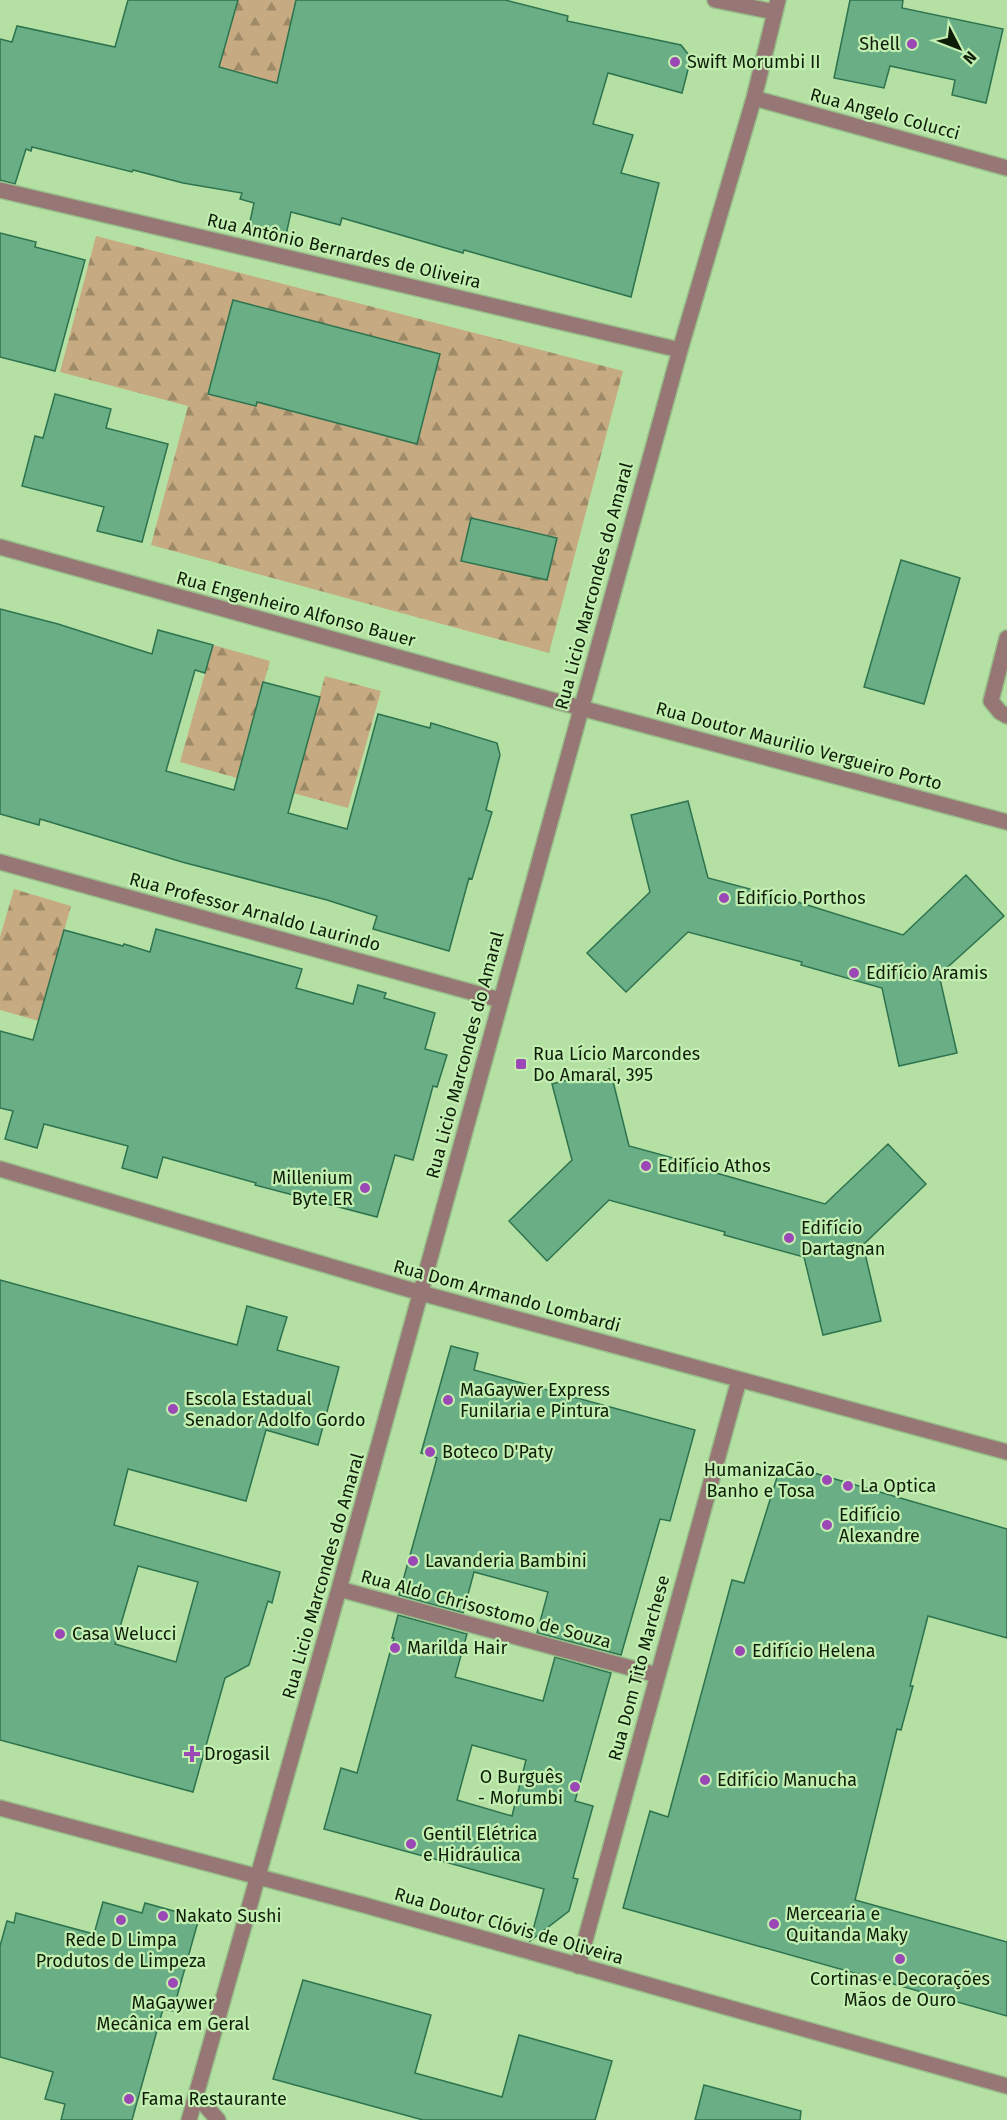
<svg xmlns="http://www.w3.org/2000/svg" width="1007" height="2120" font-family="'Fira Sans',sans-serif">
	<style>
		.forest { fill: url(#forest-firs) }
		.building { fill: #69ae85; stroke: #2d734e; stroke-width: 1.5; fill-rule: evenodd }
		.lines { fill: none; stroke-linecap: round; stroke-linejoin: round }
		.minor-casing { stroke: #97bd88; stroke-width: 18 }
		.minor { stroke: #977676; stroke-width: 15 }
		.poi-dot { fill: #9b47b5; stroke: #c2eeb1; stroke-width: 2 }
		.labels { text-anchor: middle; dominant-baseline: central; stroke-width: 4.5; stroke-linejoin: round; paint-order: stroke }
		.poi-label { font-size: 18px; fill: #0e1d07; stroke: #c2eeb1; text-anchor: start }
		.street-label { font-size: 18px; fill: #0e1d07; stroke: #c2eeb1 }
	</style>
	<defs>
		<pattern id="forest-firs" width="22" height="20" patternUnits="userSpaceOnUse" patternTransform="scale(1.5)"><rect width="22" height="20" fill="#c6aa82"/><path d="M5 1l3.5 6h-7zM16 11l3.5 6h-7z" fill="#9f8a68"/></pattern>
	</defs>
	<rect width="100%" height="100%" fill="#b5e0a4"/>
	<!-- forest -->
	<path class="forest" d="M 238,0 L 296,0 L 277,83 L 219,67 Z
		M 96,236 L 623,371 L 549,653 L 151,545 L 188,406 L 60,372 Z
		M 213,645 L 270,661 L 237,778 L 180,762 Z
		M 325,676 L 381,691 L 348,808 L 293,793 Z
		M 14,889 L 71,906 L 39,1021 L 0,1010 L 0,937 Z"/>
	<!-- building -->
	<path class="building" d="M 128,0 L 238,0 L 219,67 L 277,83 L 296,0 L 505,0 L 568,16 L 567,21 L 681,45 L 691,58 L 682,93 L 608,73 L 593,124 L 633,135 L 621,173 L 659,183 L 631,297 L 492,258 L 464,250 L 463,253 L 342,218 L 340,225 L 291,212 L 286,235 L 249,226 L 254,203 L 240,199 L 242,193 L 183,183 L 133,170 L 132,172 L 32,147 L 31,151 L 26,149 L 15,184 L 0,180 L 0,39 L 12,42 L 17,26 L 115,47 Z
		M 850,0 L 903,0 L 902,8 L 1003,29 L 986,103 L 952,95 L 955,80 L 890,66 L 884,88 L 834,78 Z
		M 0,233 L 36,242 L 35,247 L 85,260 L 55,371 L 0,357 Z
		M 233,300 L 440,354 L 417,444 L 257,402 L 256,406 L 208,394 Z
		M 55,394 L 111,409 L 106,428 L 168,444 L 142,542 L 97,531 L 104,507 L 22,486 L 35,436 L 43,438 Z
		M 471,518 L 557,538 L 547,580 L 461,561 Z
		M 901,560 L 960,578 L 924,704 L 864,687 Z
		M 0,609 L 58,624 L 152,654 L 158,630 L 213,645 L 205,673 L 195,670 L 166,771 L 234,790 L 263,682 L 320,697 L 288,813 L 347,829 L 378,714 L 430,728 L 431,723 L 497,743 L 500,755 L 486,810 L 492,812 L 472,879 L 469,878 L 449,951 L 373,929 L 377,916 L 327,900 L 182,862 L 40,819 L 39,825 L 0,814 Z
		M 688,801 L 708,878 L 788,899 L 903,935 L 966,875 L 1004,916 L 939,975 L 957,1053 L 899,1066 L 882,988 L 801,965 L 802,962 L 688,932 L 626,992 L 587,953 L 650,892 L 631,815 Z
		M 156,929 L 302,969 L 296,988 L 353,1004 L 358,985 L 386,993 L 384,998 L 435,1013 L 425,1049 L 447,1055 L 437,1087 L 433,1086 L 413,1160 L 395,1155 L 377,1217 L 255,1185 L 256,1183 L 163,1157 L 157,1178 L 122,1168 L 128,1146 L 44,1124 L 37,1148 L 5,1139 L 13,1111 L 0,1108 L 0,1031 L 33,1040 L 64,930 L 123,946 L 124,944 L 150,952 Z
		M 610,1069 L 629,1146 L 710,1168 L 709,1171 L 825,1204 L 888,1144 L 926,1184 L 863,1245 L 881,1321 L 823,1335 L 804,1257 L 724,1235 L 725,1232 L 609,1200 L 547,1261 L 509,1221 L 572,1160 L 552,1084 Z
		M 0,1280 L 237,1345 L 247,1306 L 287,1317 L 277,1350 L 339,1367 L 318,1445 L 266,1430 L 246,1501 L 128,1469 L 114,1525 L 280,1572 L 272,1603 L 268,1601 L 249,1665 L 225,1678 L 193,1792 L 0,1740 ZM 138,1566 L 198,1582 L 176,1662 L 115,1644 Z
		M 451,1346 L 478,1353 L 474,1370 L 695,1430 L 670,1521 L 660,1519 L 621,1655 L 537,1633 L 548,1592 L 474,1572 L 463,1613 L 399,1595 L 437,1458 L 421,1453 Z
		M 797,1468 L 1007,1529 L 1007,1638 L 928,1616 L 910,1686 L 913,1686 L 901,1730 L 897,1729 L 855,1900 L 1007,1942 L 1007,2016 L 623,1908 L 650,1811 L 668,1817 L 732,1580 L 744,1583 L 779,1471 L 795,1475 Z
		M 398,1615 L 467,1634 L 455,1677 L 543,1701 L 555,1657 L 611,1673 L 575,1801 L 593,1806 L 573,1878 L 578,1879 L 569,1911 L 530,1941 L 544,1889 L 324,1829 L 341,1768 L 357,1773 L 394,1638 L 392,1638 ZM 472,1745 L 526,1760 L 512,1816 L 457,1800 Z
		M 103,1902 L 142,1913 L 145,1903 L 199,1918 L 173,2011 L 163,2009 L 132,2120 L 61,2120 L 65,2104 L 45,2099 L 53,2072 L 0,2057 L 0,1946 L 7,1921 L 14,1923 L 16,1913 L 94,1934 Z
		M 303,1980 L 431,2015 L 415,2073 L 502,2097 L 519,2035 L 612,2061 L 595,2120 L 423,2120 L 273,2079 Z
		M 704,2085 L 801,2111 L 800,2120 L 695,2120 Z"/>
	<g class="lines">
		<!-- minor casing -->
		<g class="minor-casing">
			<path id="minor" d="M 715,0 L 775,12
				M 754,98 L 1007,168
				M 0,190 L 680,350
				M 0,547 L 581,708 L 1007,822
				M 1007,638 L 991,701 L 1000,712 L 1007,716
				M 0,862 L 500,1000
				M 0,1169 L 421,1293 L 1007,1452
				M 339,1589 L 657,1675
				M 0,1808 L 364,1905 L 1007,2086
				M 578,1966 L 739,1380
				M 196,2095 L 218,2120
				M 189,2120 L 339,1589 L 680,350 L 754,98 L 778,0"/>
		</g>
		<!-- minor -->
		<use href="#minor" class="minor"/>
	</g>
	<!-- markers -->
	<g class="poi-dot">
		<circle cx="912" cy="44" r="6"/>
		<circle cx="675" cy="62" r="6"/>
		<circle cx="724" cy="898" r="6"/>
		<circle cx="854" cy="973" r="6"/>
		<rect x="515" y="1058" width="12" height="12" rx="3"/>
		<circle cx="646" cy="1166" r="6"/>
		<circle cx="365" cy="1188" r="6"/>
		<circle cx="789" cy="1238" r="6"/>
		<circle cx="448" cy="1400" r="6"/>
		<circle cx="173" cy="1409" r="6"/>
		<circle cx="430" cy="1452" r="6"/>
		<circle cx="827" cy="1480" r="6"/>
		<circle cx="848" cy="1486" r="6"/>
		<circle cx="827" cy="1525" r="6"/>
		<circle cx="413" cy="1561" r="6"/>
		<circle cx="60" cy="1634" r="6"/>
		<circle cx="395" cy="1648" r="6"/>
		<circle cx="740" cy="1651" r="6"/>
		<path d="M189 1745h6v6h6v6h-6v6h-6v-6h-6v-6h6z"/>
		<circle cx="705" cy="1780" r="6"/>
		<circle cx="575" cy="1787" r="6"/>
		<circle cx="411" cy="1844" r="6"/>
		<circle cx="163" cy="1916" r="6"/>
		<circle cx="121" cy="1920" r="6"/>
		<circle cx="774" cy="1924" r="6"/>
		<circle cx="900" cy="1959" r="6"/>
		<circle cx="173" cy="1983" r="6"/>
		<circle cx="129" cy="2099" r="6"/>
	</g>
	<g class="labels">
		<!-- poi labels -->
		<g class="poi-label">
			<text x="900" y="44" text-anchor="end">Shell</text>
			<text x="687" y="62">Swift Morumbi II</text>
			<text x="736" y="898">Edifício Porthos</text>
			<text x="866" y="973">Edifício Aramis</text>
			<text x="533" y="1054">Rua Lício Marcondes<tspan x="533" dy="21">Do Amaral, 395</tspan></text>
			<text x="658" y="1166">Edifício Athos</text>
			<text x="353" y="1178" text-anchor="end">Millenium<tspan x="353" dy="21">Byte ER</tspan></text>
			<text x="801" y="1228">Edifício<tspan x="801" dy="21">Dartagnan</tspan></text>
			<text x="460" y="1390">MaGaywer Express<tspan x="460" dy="21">Funilaria e Pintura</tspan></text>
			<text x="185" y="1399">Escola Estadual<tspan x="185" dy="21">Senador Adolfo Gordo</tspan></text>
			<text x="442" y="1452">Boteco D'Paty</text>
			<text x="815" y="1470" text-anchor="end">HumanizaCão<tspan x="815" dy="21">Banho e Tosa</tspan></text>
			<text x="860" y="1486">La Optica</text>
			<text x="839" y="1515">Edifício<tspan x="839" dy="21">Alexandre</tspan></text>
			<text x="425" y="1561">Lavanderia Bambini</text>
			<text x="72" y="1634">Casa Welucci</text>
			<text x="407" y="1648">Marilda Hair</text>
			<text x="752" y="1651">Edifício Helena</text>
			<text x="204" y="1754">Drogasil</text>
			<text x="563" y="1777" text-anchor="end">O Burguês<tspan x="563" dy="21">- Morumbi</tspan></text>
			<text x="717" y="1780">Edifício Manucha</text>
			<text x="423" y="1834">Gentil Elétrica<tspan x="423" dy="21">e Hidráulica</tspan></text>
			<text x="786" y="1914">Mercearia e<tspan x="786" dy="21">Quitanda Maky</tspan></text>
			<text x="175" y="1916">Nakato Sushi</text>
			<text x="121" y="1940" text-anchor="middle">Rede D Limpa<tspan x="121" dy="21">Produtos de Limpeza</tspan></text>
			<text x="900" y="1979" text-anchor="middle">Cortinas e Decorações<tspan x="900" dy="21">Mãos de Ouro</tspan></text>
			<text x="173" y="2003" text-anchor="middle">MaGaywer<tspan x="173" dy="21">Mecânica em Geral</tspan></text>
			<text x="141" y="2099">Fama Restaurante</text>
		</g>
		<!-- street labels -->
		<g class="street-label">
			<text transform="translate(885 114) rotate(15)">Rua Angelo Colucci</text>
			<text transform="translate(344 251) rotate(13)">Rua Antônio Bernardes de Oliveira</text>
			<text transform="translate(594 586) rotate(-75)">Rua Licio Marcondes do Amaral</text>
			<text transform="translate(296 609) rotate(15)">Rua Engenheiro Alfonso Bauer</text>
			<text transform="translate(799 746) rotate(15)">Rua Doutor Maurilio Vergueiro Porto</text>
			<text transform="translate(255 912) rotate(15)">Rua Professor Arnaldo Laurindo</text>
			<text transform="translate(465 1055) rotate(-75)">Rua Licio Marcondes do Amaral</text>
			<text transform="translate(507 1296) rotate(15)">Rua Dom Armando Lombardi</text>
			<text transform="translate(323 1576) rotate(-74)">Rua Licio Marcondes do Amaral</text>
			<text transform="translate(486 1609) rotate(15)">Rua Aldo Chrisostomo de Souza</text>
			<text transform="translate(639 1668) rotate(-75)">Rua Dom Tito Marchese</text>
			<text transform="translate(509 1926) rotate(16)">Rua Doutor Clóvis de Oliveira</text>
		</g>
	</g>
	<!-- north arrow -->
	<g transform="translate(959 48) rotate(132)" stroke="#c2eeb1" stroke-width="4.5" paint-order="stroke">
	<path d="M0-4.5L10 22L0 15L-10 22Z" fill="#0e1d07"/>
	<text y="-9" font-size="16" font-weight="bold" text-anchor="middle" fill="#0e1d07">N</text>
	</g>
</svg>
